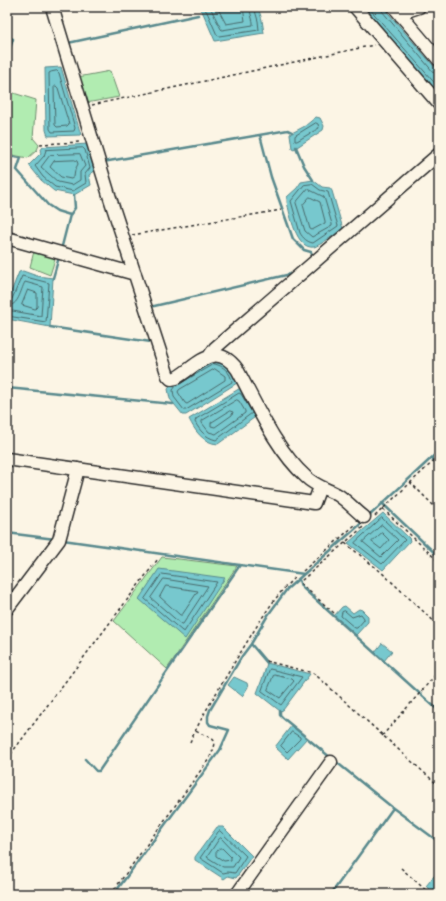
<svg xmlns="http://www.w3.org/2000/svg" width="446" height="901" font-family="'Indie Flower',sans-serif">
	<style>
		.green { fill: #b1ecb1; stroke: #6e8c6e }
		.water { fill: #77c8ce; stroke: #59898d }
		.lines { fill: none; stroke-linecap: round; stroke-linejoin: round }
		.shore { stroke: #496a6c; stroke-width: 1 }
		.stream { stroke: #59898d; stroke-width: 2.5 }
		.minor-casing { stroke: #2b2b2b; stroke-width: 15 }
		.path { stroke: #2b2b2b; stroke-width: 1.5; stroke-dasharray: 3 3; stroke-linecap: butt }
		.minor { stroke: #fcf5e5; stroke-width: 12 }
	</style>
	<rect width="100%" height="100%" fill="#fcf5e5"/>
	<filter id="ink" filterUnits="userSpaceOnUse"><feTurbulence type="fractalNoise" baseFrequency=".025" numOctaves="2"/><feDisplacementMap in="SourceGraphic" scale="8" xChannelSelector="R" yChannelSelector="G"/><feConvolveMatrix kernelMatrix="1 2 1 2 8 2 1 2 1" color-interpolation-filters="sRGB"/></filter>
	<g filter="url(#ink)">
		<!-- green -->
		<path class="green" d="M 110,71 L 119,97 L 86,103 L 78,77 Z
			M 7,91 L 36,100 L 33,138 L 39,145 L 37,150 L 28,158 L 7,154 Z
			M 34,251 L 56,256 L 50,275 L 30,267 Z
			M 162,557 L 237,566 L 167,669 L 114,621 Z"/>
		<!-- water -->
		<path class="water" d="M 198,7 L 258,7 L 262,20 L 264,33 L 215,41 L 203,13 Z
			M 363,7 L 383,7 L 439,72 L 439,94 Z
			M 61,67 L 81,135 L 48,136 L 46,130 L 45,68 Z
			M 316,117 L 320,118 L 324,126 L 323,130 L 294,149 L 292,148 L 290,134 L 305,126 Z
			M 88,144 L 96,170 L 89,175 L 91,185 L 74,195 L 54,191 L 41,180 L 29,165 L 41,153 L 40,151 L 43,147 Z
			M 313,180 L 322,187 L 330,188 L 332,191 L 343,229 C 337,233 319,246 314,247 C 296,250 290,214 287,202 L 287,197 L 297,188 L 301,182 Z
			M 23,271 L 37,276 L 53,278 L 50,327 L 7,319 L 7,302 L 19,272 Z
			M 217,359 L 232,370 L 237,383 L 186,415 L 183,415 L 170,399 L 168,389 L 173,383 L 212,360 Z
			M 242,387 L 258,415 L 218,444 C 203,443 195,431 189,419 Z
			M 383,513 L 409,538 L 410,541 L 383,570 L 348,543 Z
			M 159,569 L 225,578 L 185,639 L 139,599 Z
			M 345,606 L 353,613 L 359,609 L 362,610 L 368,616 L 368,622 L 356,635 L 334,616 L 342,607 Z
			M 382,643 L 392,651 L 384,661 L 375,652 Z
			M 267,663 L 310,674 L 283,710 L 280,711 L 257,693 L 264,674 Z
			M 234,677 L 247,683 L 248,687 L 243,695 L 242,696 L 228,685 Z
			M 292,725 L 307,738 L 288,759 L 275,747 Z
			M 217,827 L 223,827 L 252,856 L 236,878 L 228,876 L 224,879 L 195,860 L 195,857 Z
			M 439,870 L 439,894 L 433,894 L 426,886 Z"/>
		<g class="lines">
			<!-- shore -->
			<path class="shore" d="M 203,7 L 207,12 L 217,35 L 219,36 L 259,30 L 258,21 L 254,7
				M 210,7 L 221,29 L 222,30 L 253,25 L 253,22 L 249,7
				M 217,7 L 226,24 L 245,21 L 243,7
				M 368,7 L 439,88
				M 380,7 L 382,11 L 434,73 L 439,74
				M 57,71 L 59,73 L 75,128 L 74,131 L 52,132 L 50,129 L 49,73 L 51,72 Z
				M 56,86 L 58,88 L 69,124 L 67,126 L 57,127 L 55,125 L 54,88 Z
				M 316,123 L 318,124 L 319,128 L 297,141 L 295,141 L 295,136 Z
				M 83,148 L 85,150 L 90,168 L 85,174 L 86,183 L 73,191 L 55,187 L 43,177 L 35,166 L 44,156 L 46,150 Z
				M 80,154 L 85,166 L 80,172 L 80,180 L 72,185 L 58,182 L 41,167 L 50,155 Z
				M 75,160 L 77,161 L 78,164 L 75,170 L 74,177 L 71,179 L 61,177 L 50,167 L 54,161 Z
				M 312,184 L 320,190 L 328,192 L 338,226 L 313,243 C 307,242 303,238 300,233 L 291,201 L 304,185 Z
				M 308,189 L 324,197 L 332,224 L 332,226 L 312,237 L 305,231 L 296,203 Z
				M 310,197 L 320,202 L 325,221 L 325,223 L 312,230 L 310,229 L 303,205 Z
				M 28,290 L 37,293 L 37,307 L 35,309 L 22,305 Z
				M 7,301 L 12,299 L 22,276 L 49,283 L 46,322 L 7,316
				M 7,306 C 19,306 20,291 25,282 L 43,287 L 41,316 L 7,310
				M 214,364 C 223,365 231,373 232,382 L 186,410 L 184,410 L 174,397 L 173,390 L 176,386 Z
				M 215,369 L 225,376 L 225,380 L 187,404 L 185,403 L 178,392 L 179,390 Z
				M 237,400 L 239,401 L 245,411 L 245,413 L 216,434 L 209,432 L 202,423 L 202,421 Z
				M 250,409 L 241,394 L 239,393 L 196,419 L 195,422 C 200,431 205,437 216,440 L 252,413
				M 230,411 L 233,412 L 232,415 L 215,427 L 211,426 L 211,423 Z
				M 382,518 L 405,540 L 382,564 L 355,543 Z
				M 382,525 L 398,540 L 381,557 L 363,542 Z
				M 382,533 L 389,540 L 381,549 L 372,542 Z
				M 162,574 L 217,582 L 184,632 L 182,631 L 145,599 Z
				M 164,579 L 208,586 L 183,624 L 181,624 L 151,598 Z
				M 166,586 L 198,591 L 182,615 L 180,615 L 160,597 Z
				M 345,611 L 352,617 L 361,614 L 364,618 L 364,620 L 357,628 L 355,628 L 341,616 L 342,612 Z
				M 270,669 L 302,677 L 281,705 L 262,691 Z
				M 274,675 L 292,679 L 294,681 L 280,698 L 268,690 Z
				M 292,732 L 300,737 L 300,739 L 287,752 L 281,746 Z
				M 220,831 L 246,856 L 235,873 L 228,872 L 223,873 L 200,858 L 218,832 Z
				M 221,838 L 239,857 L 233,867 L 223,867 L 207,857 L 219,839 Z
				M 220,848 L 222,848 L 231,857 L 231,860 L 224,861 L 216,856 L 216,853 Z"/>
			<!-- stream -->
			<path class="stream" d="M 7,37 L 13,39 L 7,57
				M 68,43 L 198,15
				M 260,135 L 271,177 L 293,239 L 304,250 L 311,252 L 313,257
				M 296,147 L 304,166 L 313,180
				M 7,156 L 21,158 L 17,170 L 48,205 L 57,211 L 70,215
				M 103,162 L 288,130 L 292,132
				M 61,250 L 70,215 L 75,208 L 74,195
				M 53,278 L 59,257
				M 150,307 L 295,273
				M 50,327 L 151,342
				M 7,388 L 173,404
				M 431,458 L 439,465
				M 382,503 L 439,557
				M 368,517 L 439,451
				M 7,533 L 55,539
				M 63,540 L 304,574
				M 299,580 L 301,586 L 305,590 L 439,711
				M 251,644 L 267,663
				M 280,711 L 280,715 L 283,718 L 331,758
				M 85,759 L 96,771 L 99,771 L 240,565
				M 335,761 L 393,808 L 439,842
				M 114,894 L 220,750 L 229,730 L 210,725 L 208,722 L 208,716 L 210,710 L 242,656 L 251,644 L 268,615 L 287,589 L 364,521
				M 331,894 L 393,808"/>
			<!-- minor casing -->
			<g class="minor-casing">
				<path id="minor" d="M 52,7 L 109,195 L 168,376 L 171,379 L 176,378 C 198,365 215,340 237,369 C 256,404 276,450 306,477 C 315,486 327,489 338,495 C 347,501 355,510 364,517
					M 355,7 L 439,104
					M 394,7 L 439,60
					M 401,16 L 407,11 L 419,7
					M 7,238 L 135,274
					M 210,355 L 215,348 L 439,154
					M 7,459 L 314,503 L 320,487
					M 7,609 L 59,540 L 78,469
					M 237,894 L 331,762"/>
			</g>
			<!-- path -->
			<path class="path" d="M 92,105 L 374,45
				M 40,144 L 81,142
				M 132,235 L 281,210
				M 410,482 L 439,511
				M 383,509 L 439,562
				M 375,516 L 439,456
				M 345,543 L 380,571 L 439,626
				M 303,571 L 356,524
				M 334,613 L 301,584 L 301,581 L 363,527
				M 266,661 L 313,673 L 318,677 L 439,786
				M 382,736 L 439,671
				M 190,742 C 203,713 221,686 237,658 C 255,630 270,601 294,578
				M 7,759 L 158,559
				M 401,868 L 430,894
				M 111,894 L 209,759 C 220,737 215,740 195,731"/>
			<!-- minor -->
			<use href="#minor" class="minor"/>
		</g>
	</g>
	<!-- margin -->
	<rect width="446" height="901" fill="none" stroke="#fcf5e5" stroke-width="24"/>
	<rect x="12" y="12" width="422" height="877" fill="none" stroke="#2b2b2b" stroke-width="1.5" filter="url(#ink)"/>
</svg>
